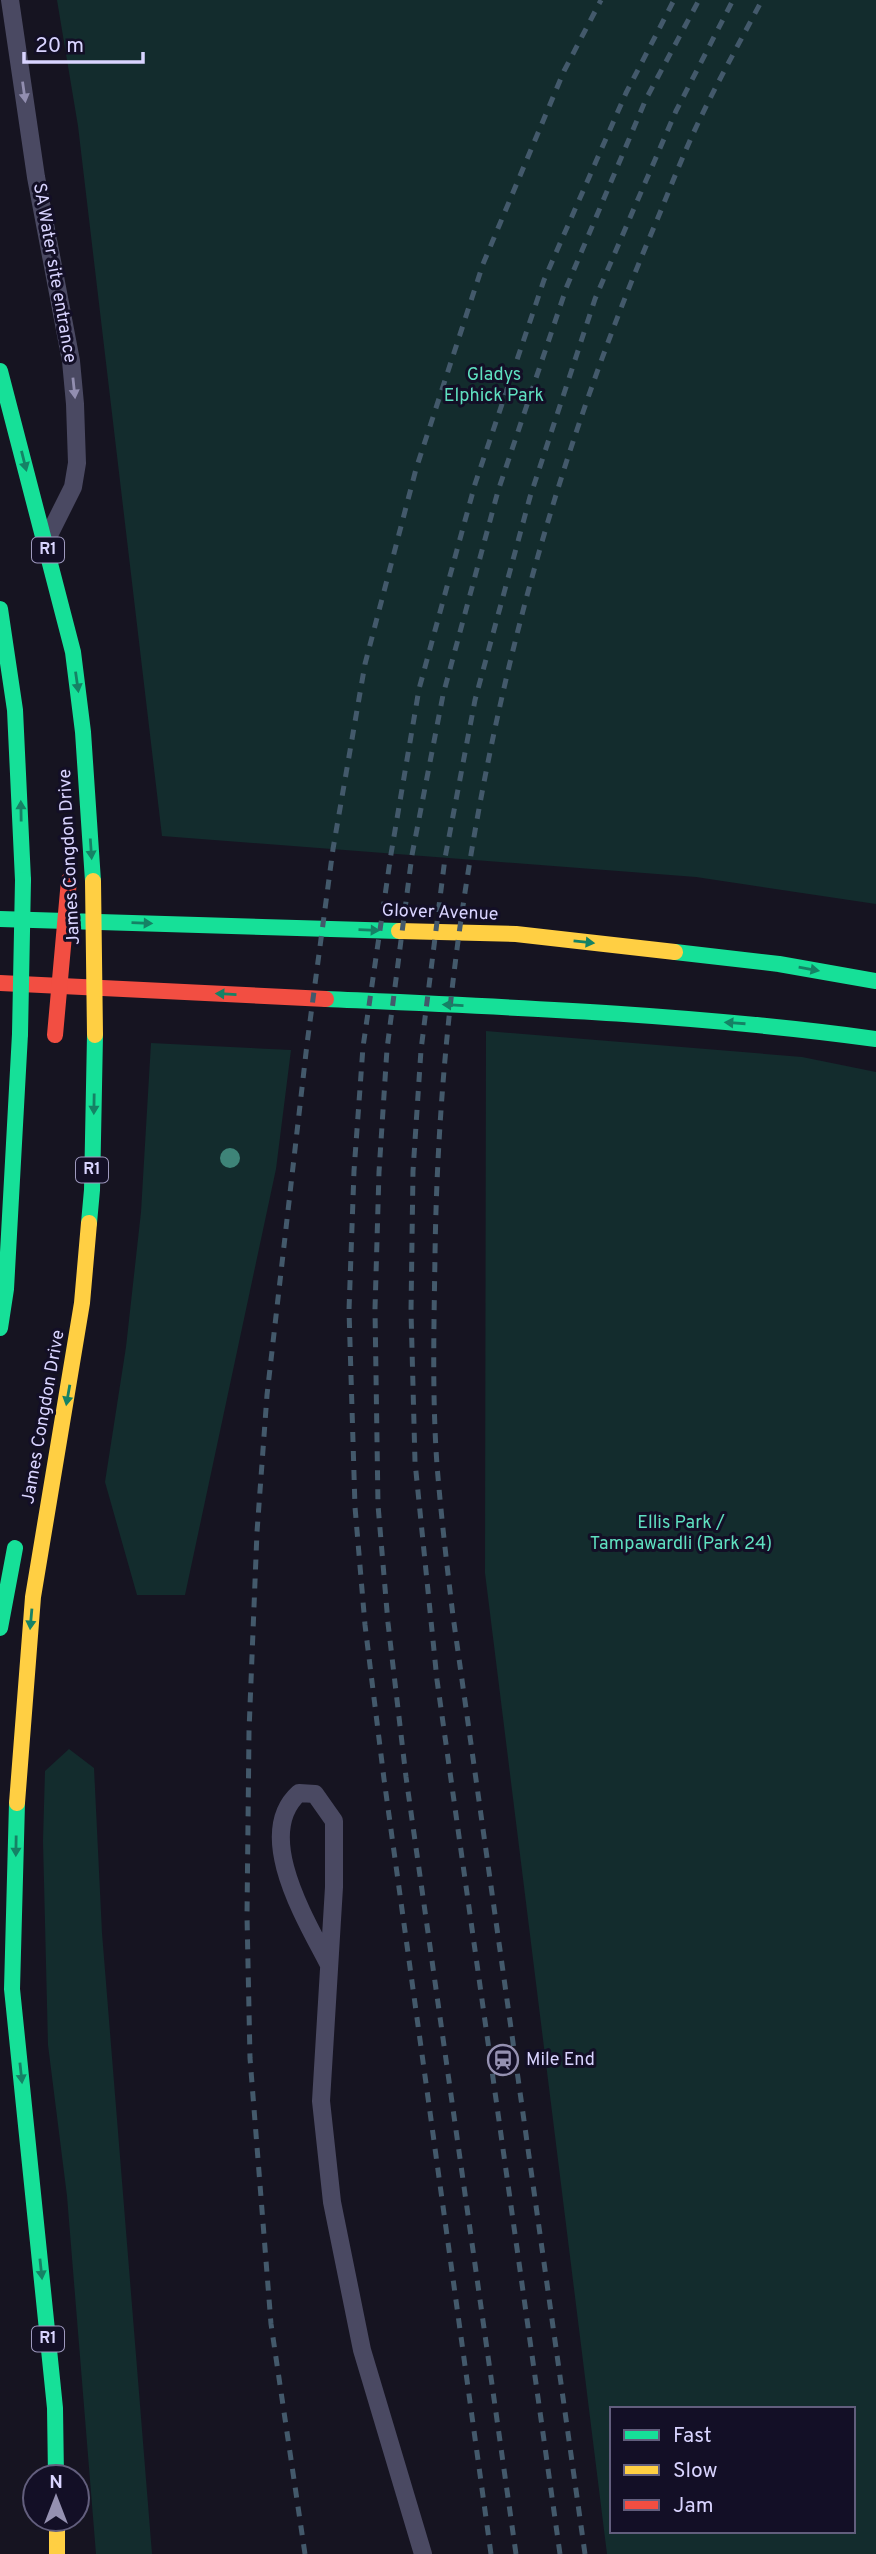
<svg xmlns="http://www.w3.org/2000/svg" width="876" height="2554" font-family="Overpass,sans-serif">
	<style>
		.green { fill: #132c2d; fill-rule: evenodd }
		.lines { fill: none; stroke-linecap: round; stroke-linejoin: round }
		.lane { stroke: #4a4962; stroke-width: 18 }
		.fast { stroke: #16e098; stroke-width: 16 }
		.slow { stroke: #ffcf43; stroke-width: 16 }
		.jam { stroke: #f24e42; stroke-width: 16 }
		.rail { stroke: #43596b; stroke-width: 5; stroke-dasharray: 10 9; stroke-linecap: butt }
		.fast-bridge { stroke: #16e098; stroke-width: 16 }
		.slow-bridge { stroke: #ffcf43; stroke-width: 16 }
		.jam-bridge { stroke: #f24e42; stroke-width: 16 }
		.tree { fill: #3e8478 }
		.oneway { fill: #928eb0 }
		.oneway2 { fill: #158265 }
		.labels { text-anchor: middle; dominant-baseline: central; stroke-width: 6; stroke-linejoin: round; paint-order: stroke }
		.shield { fill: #130f26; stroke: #9e99be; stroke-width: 2 }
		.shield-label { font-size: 16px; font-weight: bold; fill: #d9d4ff }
		.street-label { font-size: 18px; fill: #d9d4ff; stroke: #130f26 }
		.park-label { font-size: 18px; fill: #5fe0c0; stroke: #130f26 }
		.poi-label { font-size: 18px; fill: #d9d4ff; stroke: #130f26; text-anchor: start }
	</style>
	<rect width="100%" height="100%" fill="#161421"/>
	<!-- green -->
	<path class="green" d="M 57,0 L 876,0 L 876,904 L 696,877 L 162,836 L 78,126 Z
		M 486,1031 L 802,1057 L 876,1072 L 876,2554 L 607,2554 L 485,1573 ZM 612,2409 L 853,2409 L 853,2531 L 612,2531 Z
		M 151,1043 L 291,1050 L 276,1169 L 185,1595 L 137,1595 L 105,1482 L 126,1347 L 141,1212 Z
		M 69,1749 L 94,1768 L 102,1933 L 152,2554 L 96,2554 L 67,2196 L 48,2045 L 43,1841 L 45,1771 Z"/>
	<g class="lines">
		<!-- lane -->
		<path class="lane" d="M 10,0 L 36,177 L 71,361 L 75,404 L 77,463 L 73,487 L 49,535
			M 328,1963 C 306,1920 253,1834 299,1793 L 315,1794 L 334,1821 L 334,1887 L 321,2101 L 332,2202 L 362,2350 L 423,2554"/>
		<!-- fast -->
		<path class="fast" d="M 0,371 L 73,652 L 83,732 L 93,881
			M 0,609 L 15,710 L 23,880
			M 0,919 L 399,931
			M 675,952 L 779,964 L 876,981
			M 326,999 C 509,1007 694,1014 876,1039
			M 89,1223 L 92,1190 L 95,1035
			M 0,1328 L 6,1289 L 20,1034
			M 0,1628 L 15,1548
			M 17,1803 L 12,1989 L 55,2408 L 56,2477"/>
		<!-- slow -->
		<path class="slow" d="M 399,931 L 516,934 L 675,952
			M 17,1803 L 33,1597 L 82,1303 L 89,1223
			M 57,2519 L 57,2554"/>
		<!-- jam -->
		<path class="jam" d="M 0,983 L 326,999"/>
		<!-- rail -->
		<path class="rail" d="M 305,2554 L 271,2324 L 250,2058 L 247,1916 L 249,1731 L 257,1532 L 267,1395 L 307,1044 L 333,849 L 365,664 L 416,469 L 483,264 L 564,71 L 601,0
			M 491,2554 L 384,1779 L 365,1625 L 355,1507 L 349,1310 L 354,1171 L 363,1047 L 391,854 L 419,689 L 475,484 L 544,280 L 626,93 L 674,0
			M 516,2554 L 406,1777 L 388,1623 L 378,1505 L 375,1309 L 379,1172 L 387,1049 L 412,855 L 443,695 L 498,491 L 567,286 L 646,99 L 699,0
			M 560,2554 L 437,1680 L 415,1462 L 411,1311 L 413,1171 L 421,1050 L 445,858 L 475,700 L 530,497 L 595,299 L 676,111 L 733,0
			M 585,2554 L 453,1616 C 447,1566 441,1515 437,1465 C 432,1396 434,1325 435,1255 C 440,899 517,547 657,220 C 671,186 684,152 700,119 C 719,79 741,40 762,0"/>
		<!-- fast-bridge -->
		<path class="fast-bridge" d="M 20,1034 L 23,880"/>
		<!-- slow-bridge -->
		<path class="slow-bridge" d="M 93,881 L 95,1035"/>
		<!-- jam-bridge -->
		<path class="jam-bridge" d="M 55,1035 L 69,880"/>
	</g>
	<!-- trees -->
	<circle class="tree" cx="230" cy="1158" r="10"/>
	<!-- one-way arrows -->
	<defs><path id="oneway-solid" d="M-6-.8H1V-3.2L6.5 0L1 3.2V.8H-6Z" transform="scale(1.75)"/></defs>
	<g class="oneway">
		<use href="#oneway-solid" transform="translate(24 92) rotate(82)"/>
		<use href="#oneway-solid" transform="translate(74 388) rotate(84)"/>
	</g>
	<g class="oneway2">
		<use href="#oneway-solid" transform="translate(24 461) rotate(76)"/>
		<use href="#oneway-solid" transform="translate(77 682) rotate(82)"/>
		<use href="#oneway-solid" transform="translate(21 811) rotate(-91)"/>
		<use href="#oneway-solid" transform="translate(91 849) rotate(86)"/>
		<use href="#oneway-solid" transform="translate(142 923) rotate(2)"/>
		<use href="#oneway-solid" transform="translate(369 930) rotate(2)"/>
		<use href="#oneway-solid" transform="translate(584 942) rotate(6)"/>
		<use href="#oneway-solid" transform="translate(809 969) rotate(10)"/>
		<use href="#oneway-solid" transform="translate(226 994) rotate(-177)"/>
		<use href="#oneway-solid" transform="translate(453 1005) rotate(-177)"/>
		<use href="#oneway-solid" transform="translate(735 1023) rotate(-176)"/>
		<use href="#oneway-solid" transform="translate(94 1104) rotate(91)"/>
		<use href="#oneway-solid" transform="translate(68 1395) rotate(100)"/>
		<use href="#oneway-solid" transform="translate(31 1619) rotate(95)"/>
		<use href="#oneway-solid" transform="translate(16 1846) rotate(91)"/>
		<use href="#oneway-solid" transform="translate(21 2073) rotate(84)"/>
		<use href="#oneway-solid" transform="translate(41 2269) rotate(84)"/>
	</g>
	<!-- icons -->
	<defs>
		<g id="station-ring" transform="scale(1.575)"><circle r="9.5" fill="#130f26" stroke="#9591b1" stroke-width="1.5"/><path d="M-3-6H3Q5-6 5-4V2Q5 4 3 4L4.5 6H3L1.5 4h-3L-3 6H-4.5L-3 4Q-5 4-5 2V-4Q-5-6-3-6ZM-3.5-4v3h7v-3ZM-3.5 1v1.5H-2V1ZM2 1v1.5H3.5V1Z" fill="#9591b1"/></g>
	</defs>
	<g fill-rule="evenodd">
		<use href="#station-ring" x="503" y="2060"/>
	</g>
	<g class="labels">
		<!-- shield labels -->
		<g class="shield">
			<rect x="32" y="537.5" width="32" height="25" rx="5"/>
			<rect x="76" y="1157.5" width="32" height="25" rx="5"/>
			<rect x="32" y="2326.5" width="32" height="25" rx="5"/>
		</g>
		<g class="shield-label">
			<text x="48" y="550">R1</text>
			<text x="92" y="1170">R1</text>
			<text x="48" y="2339">R1</text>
		</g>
		<!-- street labels -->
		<g class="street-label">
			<text transform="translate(54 273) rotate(80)">SA Water site entrance</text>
			<text transform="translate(70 857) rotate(-93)">James Congdon Drive</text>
			<text transform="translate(440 913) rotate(2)">Glover Avenue</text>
			<text transform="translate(44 1417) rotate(-80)">James Congdon Drive</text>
		</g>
		<!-- park labels -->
		<g class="park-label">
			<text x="494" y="375">Gladys<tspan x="494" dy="21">Elphick Park</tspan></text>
			<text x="681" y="1523">Ellis Park /<tspan x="681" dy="21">Tampawardli (Park 24)</tspan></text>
		</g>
		<!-- poi labels -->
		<g class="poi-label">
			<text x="526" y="2060">Mile End</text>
		</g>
	</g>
	<!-- legend -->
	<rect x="610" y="2407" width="245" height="126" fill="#130f26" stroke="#625e7d" stroke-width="2"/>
	<rect x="624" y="2430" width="35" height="10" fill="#16e098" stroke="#625e7d" stroke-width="2"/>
	<text x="673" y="2442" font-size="21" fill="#d9d4ff">Fast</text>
	<rect x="624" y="2465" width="35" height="10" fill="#ffcf43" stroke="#625e7d" stroke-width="2"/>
	<text x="673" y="2477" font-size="21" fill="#d9d4ff">Slow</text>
	<rect x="624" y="2500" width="35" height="10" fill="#f24e42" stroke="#625e7d" stroke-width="2"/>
	<text x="673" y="2512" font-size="21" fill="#d9d4ff">Jam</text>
	<!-- north arrow -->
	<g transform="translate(56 2498)"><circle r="33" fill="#130f26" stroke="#625e7d" stroke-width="2"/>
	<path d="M0-5L12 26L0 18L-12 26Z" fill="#9591b1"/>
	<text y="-10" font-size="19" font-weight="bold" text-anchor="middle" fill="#d9d4ff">N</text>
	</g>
	<!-- scale -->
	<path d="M24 52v10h119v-10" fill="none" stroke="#d9d4ff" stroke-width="3.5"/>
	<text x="35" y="52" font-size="21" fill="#d9d4ff" stroke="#130f26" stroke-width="5" paint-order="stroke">20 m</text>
</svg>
